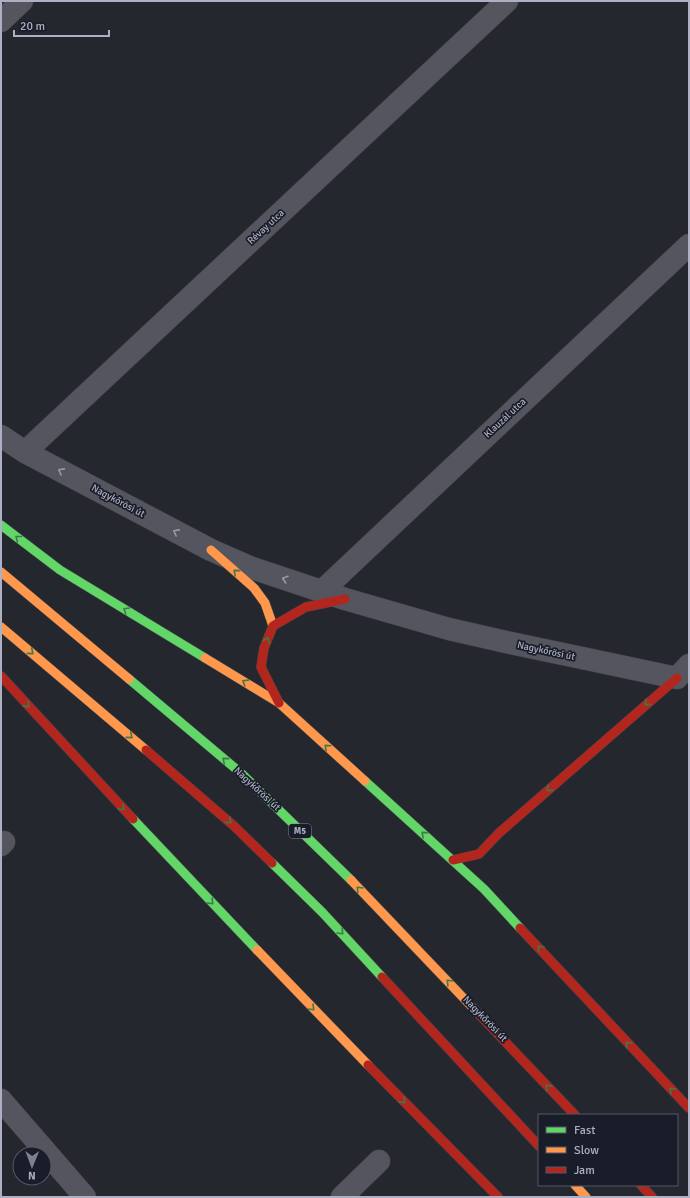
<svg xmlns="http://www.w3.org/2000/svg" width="690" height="1198" font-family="Signika,sans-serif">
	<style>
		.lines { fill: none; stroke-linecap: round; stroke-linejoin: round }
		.street-casing { stroke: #414249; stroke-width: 23 }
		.fast-casing { stroke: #41444c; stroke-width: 10 }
		.slow-casing { stroke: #41444c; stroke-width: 10 }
		.jam-casing { stroke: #41444c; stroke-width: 10 }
		.street { stroke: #54555e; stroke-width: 22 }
		.fast { stroke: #63d668; stroke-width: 9 }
		.slow { stroke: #ff974d; stroke-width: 9 }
		.jam { stroke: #b3261e; stroke-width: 9 }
		.oneway { stroke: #9799a9 }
		.oneway2 { stroke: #3e7948 }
		.labels { text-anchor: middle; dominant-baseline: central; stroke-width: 3.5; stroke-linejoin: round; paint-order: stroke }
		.shield { fill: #191c29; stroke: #818494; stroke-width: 1 }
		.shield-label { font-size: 9px; font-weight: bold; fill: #adb0c2 }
		.street-label { font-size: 10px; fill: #adb0c2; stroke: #191c29 }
	</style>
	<rect width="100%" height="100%" fill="#25272f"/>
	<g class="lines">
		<!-- street casing -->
		<g class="street-casing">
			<path id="street" d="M 1,21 L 22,1
				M 1,436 L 25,452 L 211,550 L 252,568 L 345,599 L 449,629 L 506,642 L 677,678 L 689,665
				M 25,452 L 507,1
				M 322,591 L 689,245
				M 1,845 L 4,842
				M 1,1100 L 85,1197
				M 342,1197 L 379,1161"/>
		</g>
		<!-- fast casing -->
		<g class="fast-casing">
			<path id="fast" d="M 1,525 L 60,570 L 205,658
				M 129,679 L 242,774 L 351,880
				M 365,781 L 484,889 L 520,928
				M 133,819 L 257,950
				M 272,863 L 322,912 L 382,977"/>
		</g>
		<!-- slow casing -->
		<g class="slow-casing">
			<path id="slow" d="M 211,550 L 254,588 L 265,603 L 273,626
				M 1,572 L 129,679
				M 1,627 L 146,750
				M 205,658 L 279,703 L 365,781
				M 351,880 L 474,1009
				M 257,950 L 368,1065
				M 575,1185 L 586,1197"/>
		</g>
		<!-- jam casing -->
		<g class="jam-casing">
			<path id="jam" d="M 1,676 L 133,819
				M 279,703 L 261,667 L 264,648 L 273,626 L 306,607 L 345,599
				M 146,750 L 234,826 L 272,863
				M 453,860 L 479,854 L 499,833 L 677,678
				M 520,928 L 689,1108
				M 382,977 L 539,1146
				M 474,1009 L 575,1115
				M 368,1065 L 498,1197
				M 641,1185 L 652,1197"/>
		</g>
		<!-- street -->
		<use href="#street" class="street"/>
		<!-- fast -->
		<use href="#fast" class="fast"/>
		<!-- slow -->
		<use href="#slow" class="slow"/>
		<!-- jam -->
		<use href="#jam" class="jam"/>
	</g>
	<!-- one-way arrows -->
	<defs><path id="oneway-chevron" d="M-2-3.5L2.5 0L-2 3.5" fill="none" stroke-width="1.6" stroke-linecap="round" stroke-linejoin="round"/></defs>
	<g class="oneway">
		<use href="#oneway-chevron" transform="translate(61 471) rotate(-152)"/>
		<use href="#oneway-chevron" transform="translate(176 532) rotate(-152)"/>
		<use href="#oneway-chevron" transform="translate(285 579) rotate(-162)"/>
	</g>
	<g class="oneway2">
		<use href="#oneway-chevron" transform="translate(18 538) rotate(-142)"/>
		<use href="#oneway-chevron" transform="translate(236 572) rotate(-139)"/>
		<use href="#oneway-chevron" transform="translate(126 610) rotate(-149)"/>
		<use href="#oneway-chevron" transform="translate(267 640) rotate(-67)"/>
		<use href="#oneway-chevron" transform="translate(31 652) rotate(40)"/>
		<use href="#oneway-chevron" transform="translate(245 682) rotate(-148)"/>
		<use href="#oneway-chevron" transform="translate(647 703) rotate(139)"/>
		<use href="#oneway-chevron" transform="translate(27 705) rotate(48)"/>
		<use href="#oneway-chevron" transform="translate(130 736) rotate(41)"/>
		<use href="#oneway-chevron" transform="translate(327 747) rotate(-138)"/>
		<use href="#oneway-chevron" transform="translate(225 760) rotate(-140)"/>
		<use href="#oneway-chevron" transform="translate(549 789) rotate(139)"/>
		<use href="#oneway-chevron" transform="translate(122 808) rotate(47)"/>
		<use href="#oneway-chevron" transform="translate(229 821) rotate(41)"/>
		<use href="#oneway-chevron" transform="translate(424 834) rotate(-138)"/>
		<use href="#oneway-chevron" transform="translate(359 889) rotate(-134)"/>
		<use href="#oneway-chevron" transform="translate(211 902) rotate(47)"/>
		<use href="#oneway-chevron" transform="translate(341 932) rotate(47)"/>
		<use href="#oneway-chevron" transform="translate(540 948) rotate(-133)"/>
		<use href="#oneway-chevron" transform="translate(449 982) rotate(-134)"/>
		<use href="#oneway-chevron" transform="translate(312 1008) rotate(45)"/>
		<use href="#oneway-chevron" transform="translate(628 1044) rotate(-133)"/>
		<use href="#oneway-chevron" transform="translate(548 1087) rotate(-133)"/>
		<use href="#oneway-chevron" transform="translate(672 1090) rotate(-134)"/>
		<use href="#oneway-chevron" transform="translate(403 1101) rotate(45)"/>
	</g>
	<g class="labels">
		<!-- shield labels -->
		<rect class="shield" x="289" y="824" width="22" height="14" rx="3"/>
		<g class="shield-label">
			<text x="300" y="831">M5</text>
		</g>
		<!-- street labels -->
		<g class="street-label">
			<text transform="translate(266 227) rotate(-43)">Révay utca</text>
			<text transform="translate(505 418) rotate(-43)">Klauzál utca</text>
			<text transform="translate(118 501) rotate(28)">Nagykőrösi út</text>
			<text transform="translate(546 651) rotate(12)">Nagykőrösi út</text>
			<text transform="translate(257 789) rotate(43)">Nagykőrösi út</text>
			<text transform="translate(485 1019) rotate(46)">Nagykőrösi út</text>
		</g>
	</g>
	<!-- border -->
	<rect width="690" height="1198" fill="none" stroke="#adb0c2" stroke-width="4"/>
	<!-- legend -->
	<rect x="538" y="1114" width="140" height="72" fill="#191c29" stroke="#545766"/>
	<rect x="546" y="1127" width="20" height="6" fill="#63d668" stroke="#545766"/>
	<text x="574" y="1134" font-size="12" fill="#adb0c2">Fast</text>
	<rect x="546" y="1147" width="20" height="6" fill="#ff974d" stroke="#545766"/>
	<text x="574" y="1154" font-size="12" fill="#adb0c2">Slow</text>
	<rect x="546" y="1167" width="20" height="6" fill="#b3261e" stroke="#545766"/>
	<text x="574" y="1174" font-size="12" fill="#adb0c2">Jam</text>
	<!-- north arrow -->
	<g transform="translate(32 1166) rotate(181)"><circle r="19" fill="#191c29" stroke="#545766"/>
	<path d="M0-3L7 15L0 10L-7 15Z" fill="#7d808f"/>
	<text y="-6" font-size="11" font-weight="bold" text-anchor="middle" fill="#adb0c2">N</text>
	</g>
	<!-- scale -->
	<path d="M14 30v6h95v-6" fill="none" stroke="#adb0c2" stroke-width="2"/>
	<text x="20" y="30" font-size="12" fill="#adb0c2" stroke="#191c29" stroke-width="3" paint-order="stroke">20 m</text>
</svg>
